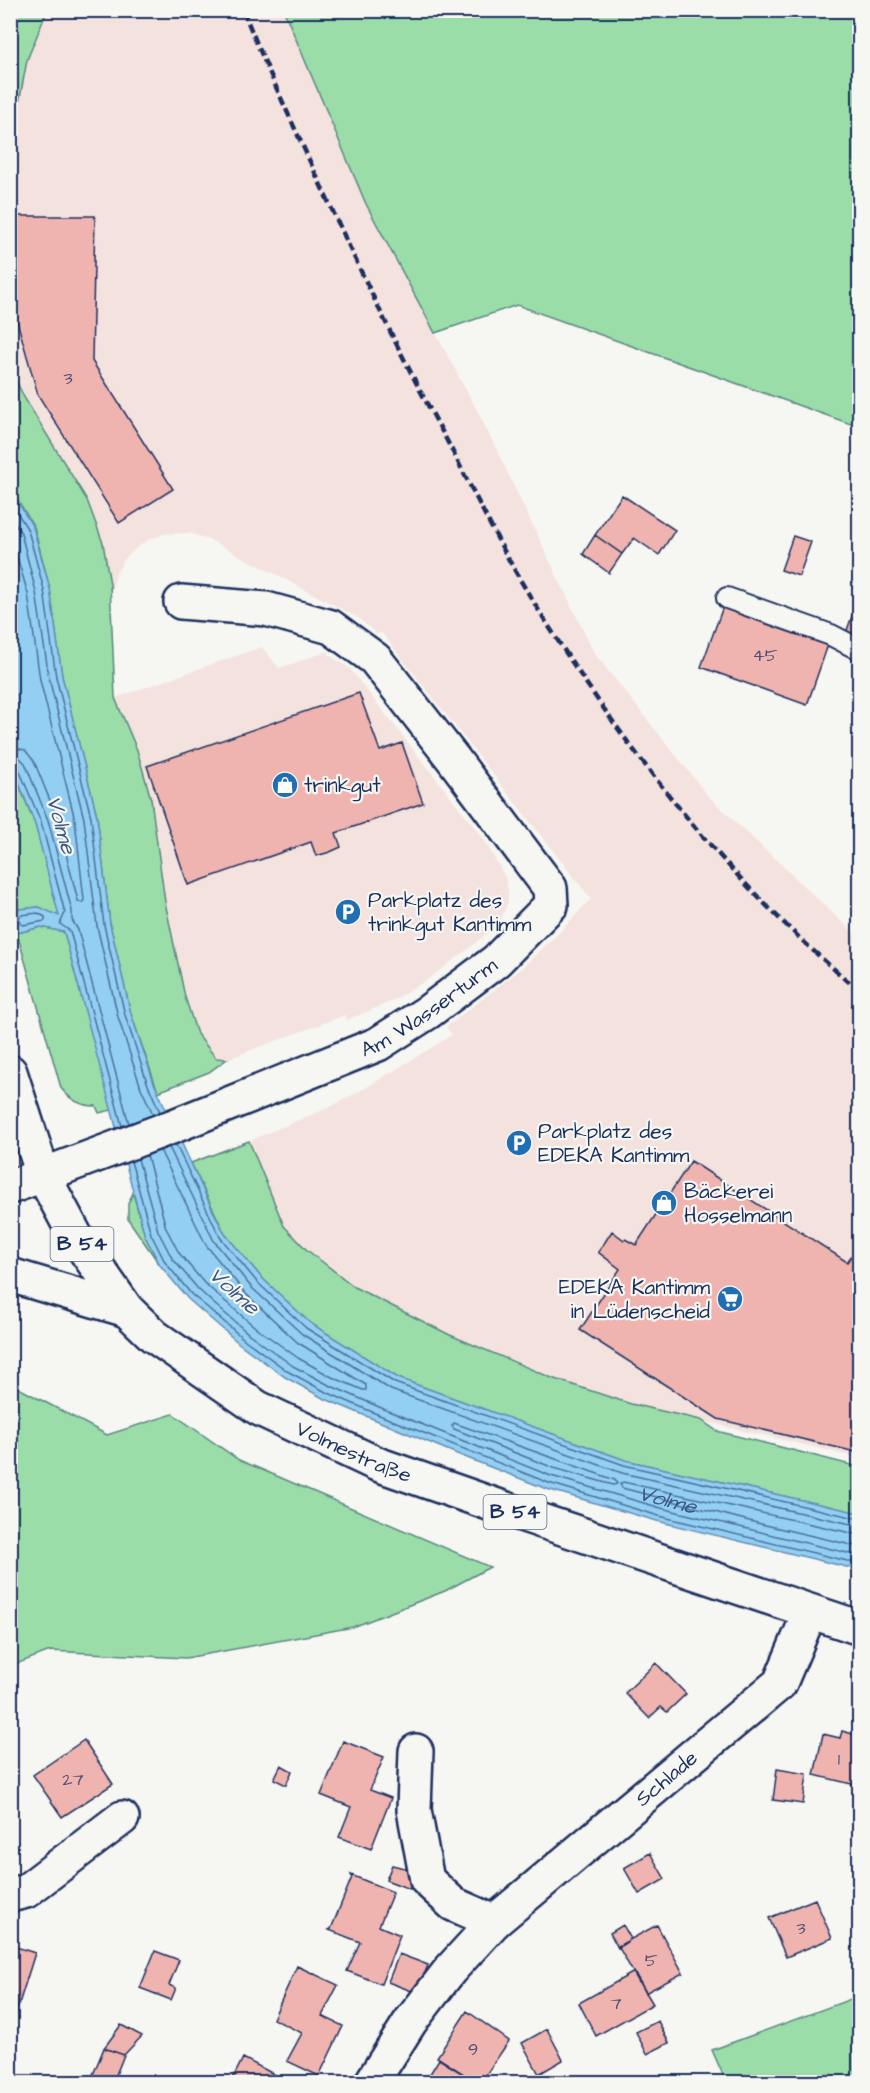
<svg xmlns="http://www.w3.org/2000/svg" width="870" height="2093" font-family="'Architects Daughter',sans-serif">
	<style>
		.built { fill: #f4e2de }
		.green { fill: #9adda8; stroke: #5a8683; stroke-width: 1.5 }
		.water { fill: #93cff3; stroke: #638fb7; stroke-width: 1.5 }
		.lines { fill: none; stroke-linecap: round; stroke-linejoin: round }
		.shore { stroke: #4b6f9a; stroke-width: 1.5 }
		.building { fill: #f0b4b0; stroke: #1b2f5e; stroke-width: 1.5 }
		.lane-casing { stroke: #1b2f5e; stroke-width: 24 }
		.street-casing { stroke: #1b2f5e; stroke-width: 38 }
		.primary-casing { stroke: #1b2f5e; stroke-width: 38 }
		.lane { stroke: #f6f6f2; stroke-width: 20 }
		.street { stroke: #f6f6f2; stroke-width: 33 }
		.primary { stroke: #f6f6f2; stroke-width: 33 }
		.rail { stroke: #1b2f5e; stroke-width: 4.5; stroke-dasharray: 9 4.5; stroke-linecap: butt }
		.labels { text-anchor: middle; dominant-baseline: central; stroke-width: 4.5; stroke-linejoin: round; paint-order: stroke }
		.number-label { font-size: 18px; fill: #505072 }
		.shield { fill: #f6f6f2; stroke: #5d6b8a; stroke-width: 1.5 }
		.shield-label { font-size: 20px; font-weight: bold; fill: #1b2f5e }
		.poi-label { font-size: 21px; fill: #1b2f5e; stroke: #f6f6f2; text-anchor: start }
		.street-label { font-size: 21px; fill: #1b2f5e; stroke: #f6f6f2 }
		.water-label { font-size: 22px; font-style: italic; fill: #395783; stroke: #f6f6f2 }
	</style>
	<rect width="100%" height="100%" fill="#f6f6f2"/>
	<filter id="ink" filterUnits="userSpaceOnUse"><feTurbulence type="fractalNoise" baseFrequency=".0167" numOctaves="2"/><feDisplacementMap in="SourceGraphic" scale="12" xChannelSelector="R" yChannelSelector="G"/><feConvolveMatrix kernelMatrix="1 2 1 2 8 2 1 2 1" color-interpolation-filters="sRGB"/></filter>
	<g filter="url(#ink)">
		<!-- built -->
		<path class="built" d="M 47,11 L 284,11 L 366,204 L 482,420 L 594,653 L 709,797 L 859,938 L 859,1458 L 631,1404 L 552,1378 L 450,1335 L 356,1288 L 307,1250 L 284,1226 L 249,1141 L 330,1107 L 369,1086 L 452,1035 L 446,1027 L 516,973 L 557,935 L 591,899 L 382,633 L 377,634 L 357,617 L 212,541 L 190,533 L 164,534 L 150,539 L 138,546 L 126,557 L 116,573 L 110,599 L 108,572 L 103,543 L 87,500 L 25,399 L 11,368 L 11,146 L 27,60 Z
			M 262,647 L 279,668 L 329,651 L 328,654 L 349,668 L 483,838 L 505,877 L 508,890 L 508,902 L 499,923 L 468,949 L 427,980 L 390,1002 L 347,1020 L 345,1015 L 227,1059 L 219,1060 L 197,1034 L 185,997 L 165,902 L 151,799 L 137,750 L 115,698 Z"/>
		<!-- green -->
		<path class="green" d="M 11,10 L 47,11 L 27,60 L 11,146 Z
			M 284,11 L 859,11 L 859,427 L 517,305 L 435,333 L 366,204 Z
			M 10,368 L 25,399 L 87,500 L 103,543 L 110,584 L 115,698 L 137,750 L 151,799 L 165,902 L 185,997 L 197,1034 L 216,1058 L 227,1059 L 209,1072 L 158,1092 L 131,1014 L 110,924 L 97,816 L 62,676 L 50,589 L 34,527 L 11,489 Z
			M 10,763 L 35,824 L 60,917 L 39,907 L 11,910 Z
			M 41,927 L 64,932 L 112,1110 L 99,1113 L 96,1106 C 81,1106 69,1099 61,1088 L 17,933 Z
			M 249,1141 L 284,1226 L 307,1250 L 356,1288 L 450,1335 L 552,1378 L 631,1404 L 701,1420 L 717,1431 L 859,1467 L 859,1513 L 625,1460 L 398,1378 L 310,1323 L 261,1277 L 225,1234 L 191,1163 Z
			M 133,1193 L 145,1236 L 160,1265 L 128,1219 L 128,1204 Z
			M 11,1384 L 107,1435 L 173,1414 L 239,1460 L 490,1567 L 445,1591 L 353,1627 L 186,1658 L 50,1651 L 11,1666 Z
			M 859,1996 L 859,2082 L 726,2082 L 712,2050 Z"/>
		<!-- water -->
		<path class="water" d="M 10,489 L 33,527 L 50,589 L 62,676 L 97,816 L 110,924 L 131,1014 L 154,1083 L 213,1211 L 225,1234 L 261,1277 L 310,1323 L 398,1378 L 625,1460 L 859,1513 L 859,1570 L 657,1521 L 547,1489 L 457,1454 L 323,1398 L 285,1377 L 241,1345 L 188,1299 L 160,1265 L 145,1236 L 64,932 L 41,927 L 17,933 L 11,910 L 39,907 L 59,916 L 35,824 L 11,763 Z"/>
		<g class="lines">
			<!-- shore -->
			<g class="shore">
				<path d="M 10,501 L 28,530 L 44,590 L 56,677 L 91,817 L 104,925 L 125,1015 L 148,1085 L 160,1112"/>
				<path d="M 10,515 L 21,533 L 36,592 L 49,678 L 84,819 L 97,926 L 118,1017 L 141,1088 L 153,1114"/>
				<path d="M 10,533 L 28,594 L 40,680 L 75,820 L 84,900 L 82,903 L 78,901 L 57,818 L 34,761 L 25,750 L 10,747"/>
				<path d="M 10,756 L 19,757 L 25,763 L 48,820 L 72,911 L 72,920 L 78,930 L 129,1124"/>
				<path d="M 10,763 L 18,767 L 41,822 L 65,913 L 60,924 L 70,931 L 122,1126"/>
				<path d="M 38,913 L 45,917 L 45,921 L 23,925 L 21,924 L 19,918 L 21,915 Z"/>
				<path d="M 176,1145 L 220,1237 L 257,1282 L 306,1328 L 395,1383 L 624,1465 L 860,1519"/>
				<path d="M 169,1147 L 214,1241 L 251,1287 L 302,1334 L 391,1390 L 622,1473 L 860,1526"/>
				<path d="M 147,1155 L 166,1228 L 179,1253 L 204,1283 L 255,1327 L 298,1358 L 332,1377 L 363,1390 L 366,1390 L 366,1385 L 297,1342 L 245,1293 L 206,1245 L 160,1150"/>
				<path d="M 138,1159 L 158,1231 L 172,1258 L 198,1289 L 213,1303 L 249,1334 L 293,1366 L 329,1385 L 386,1410 L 551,1476 L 661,1508 L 860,1556"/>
				<path d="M 131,1161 L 151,1234 L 165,1262 L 192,1295 L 208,1308 L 245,1340 L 289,1372 L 326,1392 L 384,1417 L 549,1483 L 659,1516 L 860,1564"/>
				<path d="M 454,1423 L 615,1480 L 617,1484 L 613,1485 L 554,1468 L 454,1429 L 452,1426 Z"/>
				<path id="s1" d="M 860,1535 L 623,1482 L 620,1484 L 622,1488 L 761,1524 L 860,1547"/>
			</g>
		</g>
		<!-- building -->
		<path class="building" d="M 17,216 L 95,216 L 92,361 L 173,489 L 119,523 L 38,395 L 17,321 Z
			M 622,495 L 675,530 L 659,555 L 634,538 L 622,554 L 595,535 Z
			M 595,535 L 622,554 L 609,573 L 583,554 Z
			M 793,536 L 811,542 L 799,576 L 781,570 Z
			M 857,602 L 860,602 L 860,638 L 846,633 Z
			M 724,604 L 829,642 L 807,705 L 701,667 Z
			M 359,693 L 380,751 L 402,743 L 423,803 L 336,833 L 341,847 L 330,852 L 316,856 L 311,842 L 188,885 L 147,766 Z
			M 691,1161 L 847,1262 L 860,1244 L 860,1453 L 718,1419 L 580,1330 L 620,1269 L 598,1252 L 605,1242 L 612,1231 L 624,1240 L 625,1239 L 636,1245 Z
			M 656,1663 L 686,1694 L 667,1712 L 661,1707 L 649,1718 L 625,1693 Z
			M 842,1731 L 860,1736 L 860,1786 L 814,1775 L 823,1734 L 840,1738 Z
			M 84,1740 L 113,1784 L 62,1817 L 33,1775 Z
			M 343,1741 L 384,1757 L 370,1790 L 391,1798 L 371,1849 L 339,1837 L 351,1807 L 321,1795 Z
			M 281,1765 L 292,1771 L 286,1785 L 274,1779 Z
			M 777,1769 L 807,1774 L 803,1804 L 773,1800 Z
			M 650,1853 L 665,1879 L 639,1894 L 624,1868 Z
			M 392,1865 L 417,1871 L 410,1889 L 386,1880 Z
			M 351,1875 L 393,1892 L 379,1926 L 400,1935 L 381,1984 L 347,1971 L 360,1942 L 329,1930 L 331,1929 L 352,1877 Z
			M 815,1899 L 832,1938 L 786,1957 L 769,1918 Z
			M 623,1925 L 631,1939 L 618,1948 L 610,1933 Z
			M 657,1925 L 683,1973 L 645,1993 L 618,1946 Z
			M 10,1945 L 35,1953 L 12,2026 L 10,2026 Z
			M 155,1951 L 179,1960 L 169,1985 L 176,1988 L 171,2000 L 140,1988 Z
			M 399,1954 L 428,1965 L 417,1993 L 388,1982 Z
			M 297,1966 L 338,1985 L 322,2016 L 343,2026 L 319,2076 L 287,2061 L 302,2033 L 273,2019 Z
			M 634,1972 L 653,2004 L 596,2036 L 579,2003 Z
			M 467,2011 L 509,2041 L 481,2082 L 476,2082 L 437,2057 Z
			M 658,2021 L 669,2043 L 647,2054 L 636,2032 Z
			M 121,2025 L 142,2036 L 124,2055 L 104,2048 Z
			M 547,2029 L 563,2060 L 539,2074 L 522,2043 Z
			M 104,2048 L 124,2055 L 113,2082 L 90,2082 Z
			M 243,2058 L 283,2079 L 280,2082 L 231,2082 Z
			M 439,2059 L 476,2082 L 425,2082 Z"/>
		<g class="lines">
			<!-- lane casing -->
			<g class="lane-casing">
				<path id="lane" d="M 727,598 L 831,635 L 860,650"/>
			</g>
			<!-- street casing -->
			<g class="street-casing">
				<g id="street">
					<path id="s2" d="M 43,1175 L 174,1126 L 378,1044 L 428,1012 L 496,961 L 551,905 L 550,888 L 454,760 L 375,659 L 331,627 L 266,609 L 181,602"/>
					<path d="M 416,1751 L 414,1810 L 427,1880 L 453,1904 L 494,1922"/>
					<path d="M 10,1895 L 26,1891 L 122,1818"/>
					<path id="s3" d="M 372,2082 L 410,2022 L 450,1970 L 494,1922 L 780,1683 L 810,1612"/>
				</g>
			</g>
			<!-- primary casing -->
			<g class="primary-casing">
				<g id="primary">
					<path id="s4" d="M 10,1072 L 43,1175 L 76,1237 L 127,1310 L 154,1336 L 258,1408 L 377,1464 L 503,1508 L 860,1628"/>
					<path d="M 10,1187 L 43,1175"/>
					<path d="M 10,1275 L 127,1310"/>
				</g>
			</g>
			<!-- lane -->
			<use href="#lane" class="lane"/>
			<!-- street -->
			<use href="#street" class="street"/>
			<!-- primary -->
			<use href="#primary" class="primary"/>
			<!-- rail -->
			<path class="rail" d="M 243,10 C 266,67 292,122 317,177 C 357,264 398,351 444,435 C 473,490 500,548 533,601 C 621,744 729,884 860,991"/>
		</g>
	</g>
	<!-- icons -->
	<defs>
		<g id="shop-disc" transform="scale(1.35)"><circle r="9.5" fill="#1f6fb2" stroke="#f6f6f2"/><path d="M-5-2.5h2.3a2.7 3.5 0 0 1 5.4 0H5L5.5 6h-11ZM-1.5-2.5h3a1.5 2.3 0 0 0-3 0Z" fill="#fff"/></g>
		<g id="parking-disc" transform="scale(1.35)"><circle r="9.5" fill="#1f6fb2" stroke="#f6f6f2"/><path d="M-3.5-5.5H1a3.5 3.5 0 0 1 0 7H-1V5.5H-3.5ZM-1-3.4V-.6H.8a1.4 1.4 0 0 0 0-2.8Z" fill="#fff"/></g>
		<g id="supermarket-disc" transform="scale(1.35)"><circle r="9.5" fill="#1f6fb2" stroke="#f6f6f2"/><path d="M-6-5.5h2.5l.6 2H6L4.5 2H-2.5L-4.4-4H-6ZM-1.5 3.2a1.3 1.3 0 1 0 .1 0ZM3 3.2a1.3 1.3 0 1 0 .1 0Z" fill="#fff"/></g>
	</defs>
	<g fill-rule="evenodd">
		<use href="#shop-disc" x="285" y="785"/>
		<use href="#parking-disc" x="348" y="912"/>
		<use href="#parking-disc" x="519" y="1143"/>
		<use href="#shop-disc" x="664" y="1203"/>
		<use href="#supermarket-disc" x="730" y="1299"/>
	</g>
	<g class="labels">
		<!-- number labels -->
		<g class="number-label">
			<text x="68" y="378">3</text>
			<text x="765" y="655">45</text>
			<text x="839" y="1759">1</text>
			<text x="73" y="1779">27</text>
			<text x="801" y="1928">3</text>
			<text x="651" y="1960">5</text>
			<text x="616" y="2003">7</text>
			<text x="473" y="2049">9</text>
		</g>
		<!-- shield labels -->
		<g class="shield">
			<rect x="50.5" y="1227" width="63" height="34" rx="4.5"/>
			<rect x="483.5" y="1495" width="63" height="34" rx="4.5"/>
		</g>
		<g class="shield-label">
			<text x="82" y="1244">B 54</text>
			<text x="515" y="1512">B 54</text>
		</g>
		<!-- poi labels -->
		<g class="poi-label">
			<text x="304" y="785">trinkgut</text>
			<text x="368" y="900">Parkplatz des<tspan x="368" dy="24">trinkgut Kantimm</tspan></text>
			<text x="538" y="1131">Parkplatz des<tspan x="538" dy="24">EDEKA Kantimm</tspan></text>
			<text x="684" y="1191">Bäckerei<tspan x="684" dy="24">Hosselmann</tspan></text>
			<text x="710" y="1287" text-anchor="end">EDEKA Kantimm<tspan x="710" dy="24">in Lüdenscheid</tspan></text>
		</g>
		<!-- street labels -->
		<g class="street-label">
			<text stroke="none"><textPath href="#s2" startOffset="422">Am Wasserturm</textPath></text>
			<text stroke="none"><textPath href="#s4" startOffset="537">Volmestraße</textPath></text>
			<text stroke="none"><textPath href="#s3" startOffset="426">Schlade</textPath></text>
		</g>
		<!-- water labels -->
		<g class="water-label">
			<text transform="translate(61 825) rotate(74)">Volme</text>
			<text transform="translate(234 1291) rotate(42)">Volme</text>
			<text stroke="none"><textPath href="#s1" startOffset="298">Volme</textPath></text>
		</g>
	</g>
	<!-- margin -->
	<rect width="870" height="2093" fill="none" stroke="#f6f6f2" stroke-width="36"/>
	<rect x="18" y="18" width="834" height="2057" fill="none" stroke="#1b2f5e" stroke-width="2" filter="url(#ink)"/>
</svg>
